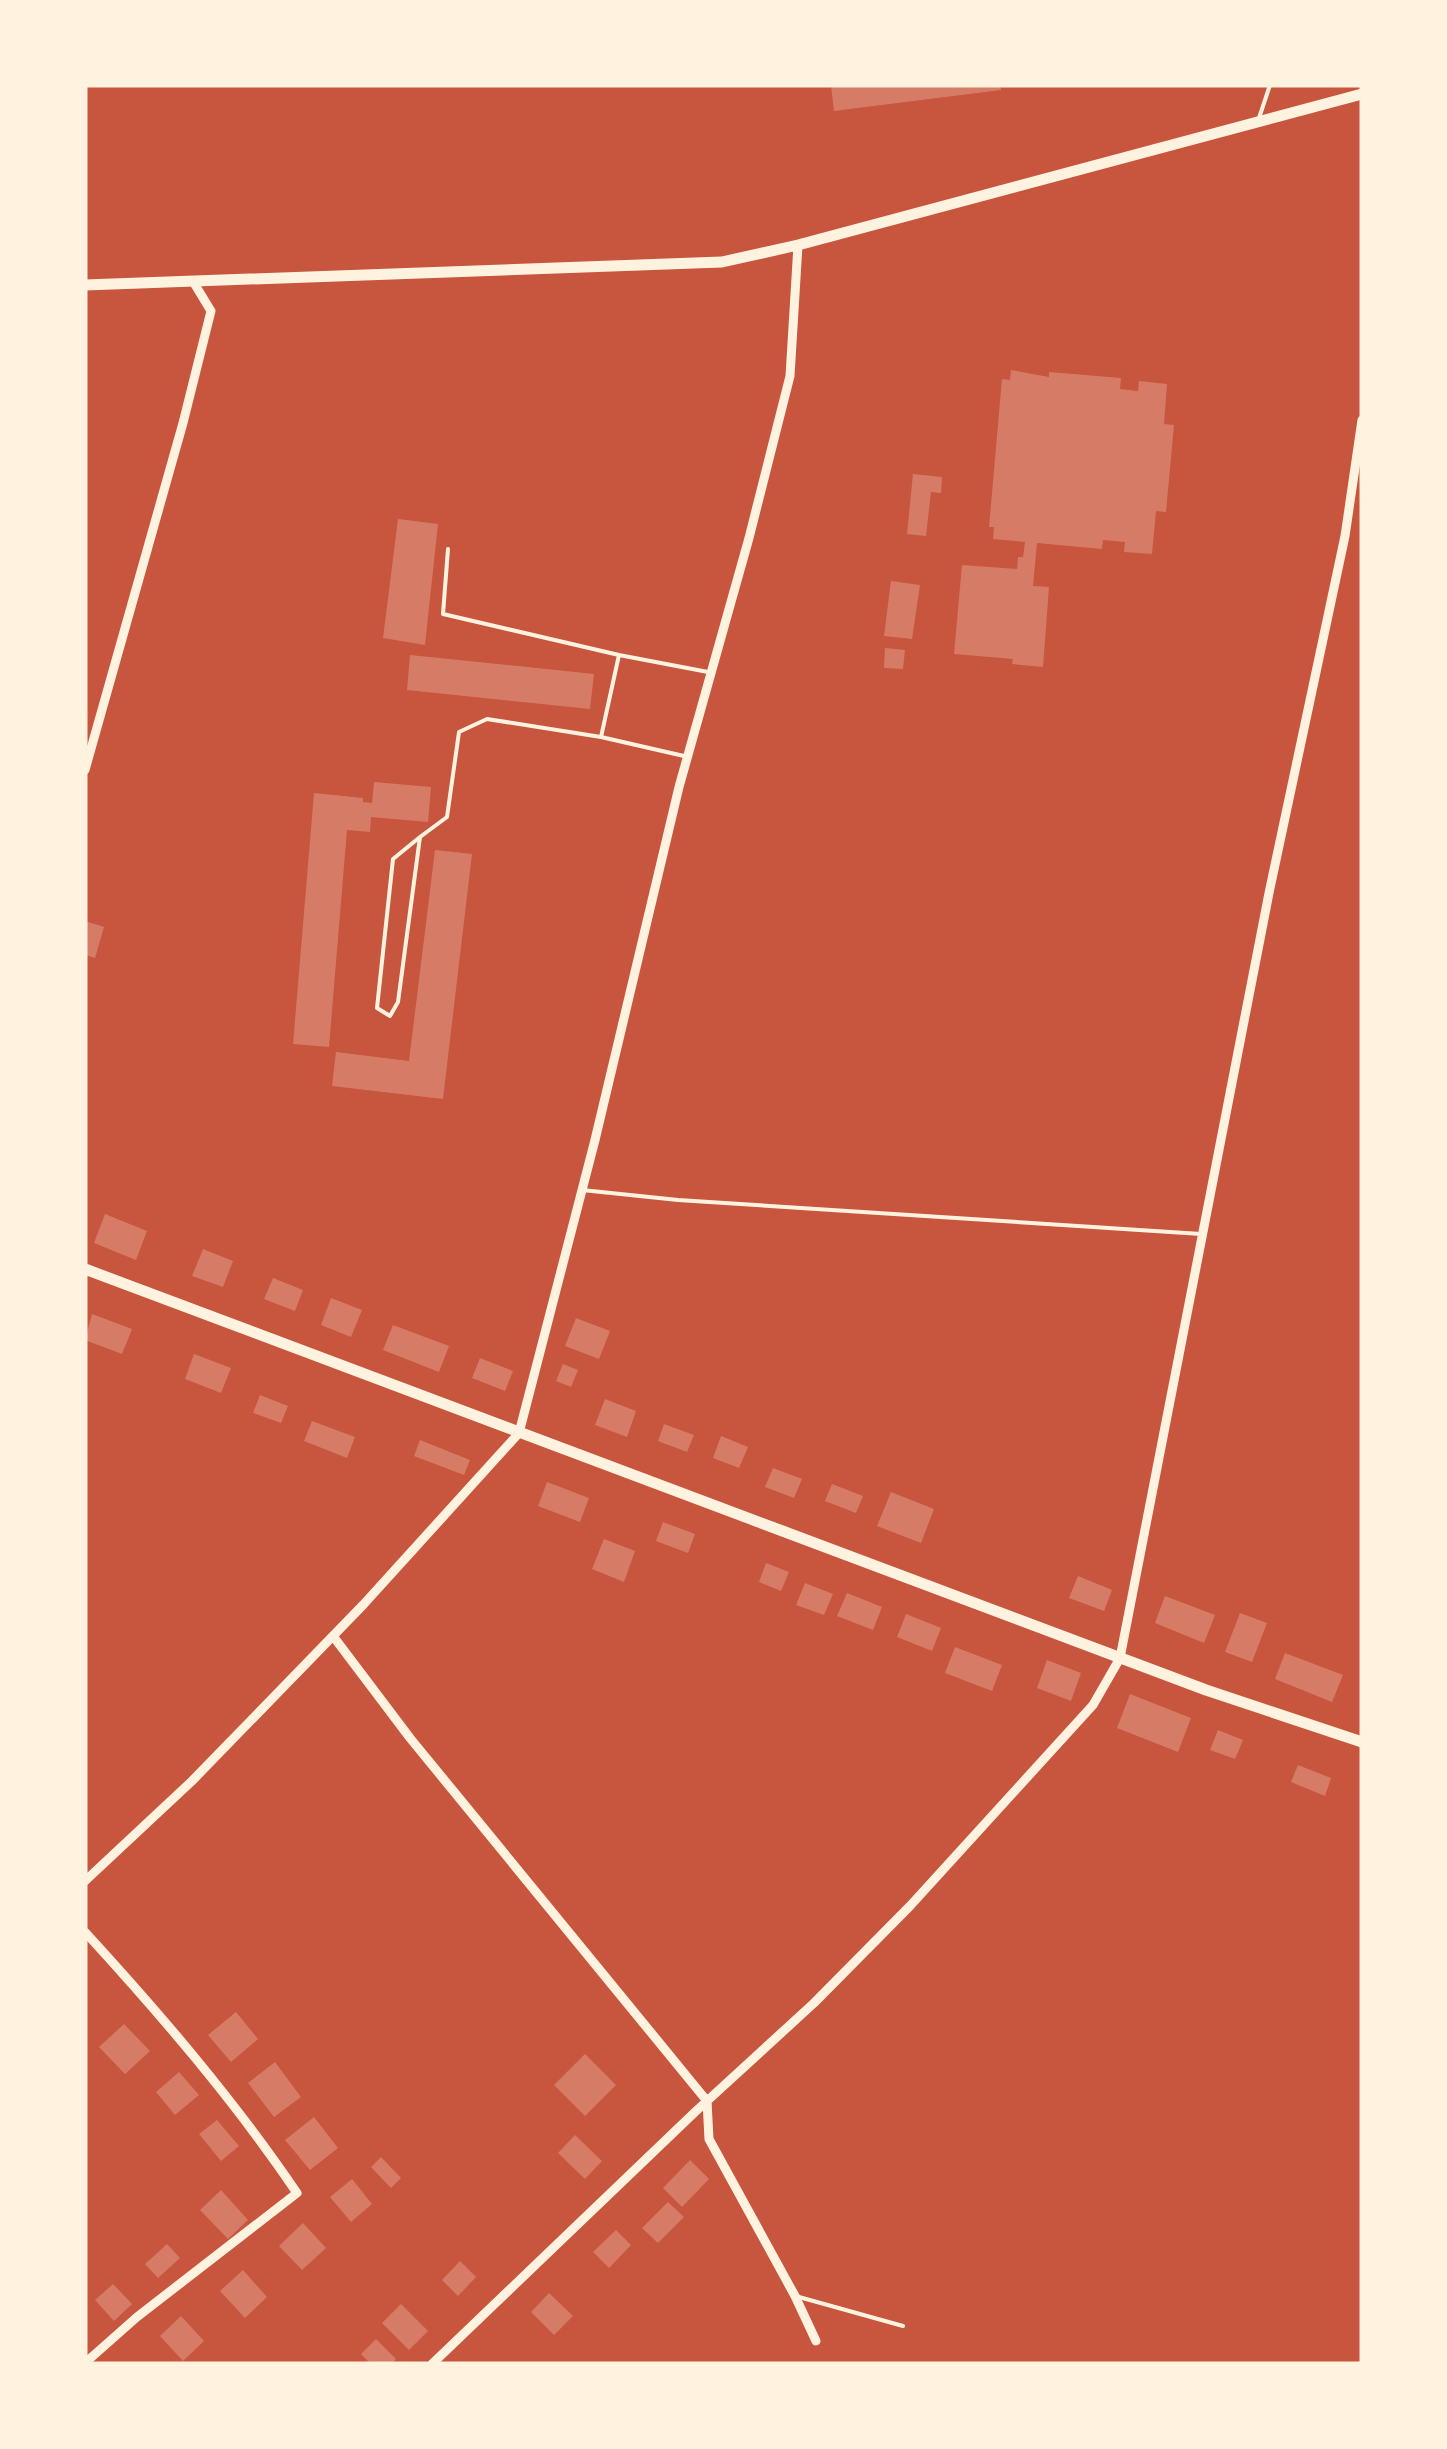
<svg xmlns="http://www.w3.org/2000/svg" width="1447" height="2449" font-family="Manrope,sans-serif">
	<style>
		.building { fill: #d67c66 }
		.lines { fill: none; stroke-linecap: round; stroke-linejoin: round }
		.service { stroke: #fff3e0; stroke-width: 4 }
		.minor { stroke: #fff3e0; stroke-width: 9 }
		.tertiary { stroke: #fff3e0; stroke-width: 11 }
	</style>
	<rect width="100%" height="100%" fill="#c8553d"/>
	<!-- building -->
	<path class="building" d="M 831,85 L 1000,85 L 1001,90 L 834,111 Z
		M 1011,370 L 1049,377 L 1049,372 L 1121,378 L 1120,389 L 1138,391 L 1139,381 L 1167,384 L 1164,424 L 1174,425 L 1166,512 L 1156,511 L 1152,554 L 1124,552 L 1125,542 L 1103,540 L 1102,549 L 1037,543 L 1033,586 L 1049,587 L 1043,667 L 1012,664 L 1013,659 L 954,654 L 962,565 L 1017,569 L 1018,557 L 1023,557 L 1025,542 L 993,539 L 994,527 L 989,527 L 1002,379 L 1010,380 Z
		M 913,474 L 942,477 L 941,493 L 931,492 L 926,536 L 907,534 Z
		M 398,519 L 438,524 L 425,645 L 383,638 Z
		M 891,581 L 920,585 L 912,639 L 884,636 Z
		M 885,648 L 905,650 L 903,669 L 884,668 Z
		M 410,655 L 594,674 L 590,709 L 407,690 Z
		M 374,782 L 431,787 L 428,822 L 371,817 L 370,832 L 347,830 L 329,1047 L 293,1044 L 314,793 L 363,798 L 363,802 L 372,803 Z
		M 435,850 L 472,854 L 443,1099 L 332,1086 L 336,1052 L 409,1061 Z
		M 85,921 L 104,927 L 95,958 L 85,955 Z
		M 105,1214 L 147,1231 L 136,1260 L 94,1243 Z
		M 203,1249 L 233,1261 L 223,1287 L 192,1276 Z
		M 273,1278 L 303,1290 L 295,1311 L 264,1299 Z
		M 331,1298 L 362,1310 L 351,1337 L 321,1325 Z
		M 92,1314 L 132,1329 L 122,1354 L 85,1340 Z
		M 576,1318 L 610,1331 L 599,1359 L 565,1346 Z
		M 393,1325 L 449,1346 L 439,1372 L 383,1350 Z
		M 194,1354 L 231,1368 L 221,1393 L 185,1379 Z
		M 480,1358 L 513,1371 L 505,1391 L 472,1378 Z
		M 563,1364 L 578,1370 L 571,1387 L 556,1381 Z
		M 260,1395 L 288,1406 L 281,1423 L 253,1413 Z
		M 605,1399 L 636,1411 L 627,1437 L 595,1425 Z
		M 312,1421 L 355,1437 L 347,1458 L 304,1441 Z
		M 664,1424 L 694,1435 L 687,1452 L 658,1441 Z
		M 721,1436 L 748,1447 L 739,1468 L 713,1458 Z
		M 420,1440 L 470,1460 L 464,1475 L 414,1456 Z
		M 773,1468 L 802,1479 L 794,1498 L 765,1487 Z
		M 547,1482 L 589,1498 L 580,1522 L 538,1506 Z
		M 832,1484 L 863,1496 L 856,1513 L 825,1501 Z
		M 891,1492 L 934,1509 L 921,1543 L 877,1526 Z
		M 663,1522 L 695,1534 L 688,1553 L 656,1541 Z
		M 604,1539 L 635,1551 L 624,1582 L 592,1569 Z
		M 766,1563 L 789,1572 L 781,1591 L 759,1582 Z
		M 1078,1576 L 1112,1590 L 1104,1611 L 1069,1598 Z
		M 805,1583 L 833,1594 L 824,1615 L 796,1605 Z
		M 847,1593 L 882,1607 L 873,1630 L 837,1616 Z
		M 1165,1596 L 1215,1615 L 1204,1643 L 1155,1623 Z
		M 1240,1613 L 1267,1623 L 1252,1662 L 1225,1652 Z
		M 906,1614 L 941,1628 L 932,1651 L 897,1637 Z
		M 955,1647 L 1002,1665 L 992,1691 L 945,1673 Z
		M 1285,1653 L 1343,1675 L 1332,1702 L 1275,1679 Z
		M 1047,1660 L 1081,1673 L 1071,1701 L 1037,1688 Z
		M 1130,1694 L 1191,1718 L 1178,1752 L 1117,1728 Z
		M 1218,1730 L 1243,1740 L 1235,1759 L 1210,1750 Z
		M 1298,1765 L 1331,1778 L 1325,1796 L 1291,1782 Z
		M 236,2012 L 258,2039 L 231,2062 L 208,2035 Z
		M 124,2024 L 150,2051 L 125,2074 L 99,2047 Z
		M 585,2054 L 616,2085 L 585,2116 L 554,2085 Z
		M 275,2062 L 301,2097 L 274,2117 L 248,2083 Z
		M 179,2072 L 199,2095 L 175,2115 L 156,2092 Z
		M 314,2117 L 338,2148 L 310,2170 L 285,2140 Z
		M 217,2120 L 239,2146 L 221,2161 L 199,2134 Z
		M 575,2135 L 602,2161 L 585,2179 L 558,2153 Z
		M 381,2157 L 401,2178 L 391,2188 L 371,2167 Z
		M 690,2160 L 709,2179 L 682,2207 L 663,2188 Z
		M 352,2179 L 372,2204 L 351,2222 L 330,2197 Z
		M 221,2190 L 248,2220 L 228,2239 L 200,2210 Z
		M 668,2202 L 684,2217 L 658,2243 L 642,2228 Z
		M 303,2223 L 326,2248 L 302,2270 L 279,2246 Z
		M 616,2230 L 631,2245 L 609,2268 L 593,2252 Z
		M 167,2244 L 180,2258 L 158,2278 L 145,2264 Z
		M 460,2261 L 476,2277 L 458,2296 L 442,2280 Z
		M 243,2270 L 267,2297 L 245,2318 L 220,2291 Z
		M 113,2284 L 132,2304 L 114,2321 L 95,2300 Z
		M 549,2293 L 573,2316 L 554,2335 L 531,2312 Z
		M 401,2304 L 428,2331 L 409,2350 L 382,2323 Z
		M 181,2316 L 204,2341 L 183,2361 L 160,2336 Z
		M 376,2339 L 396,2359 L 392,2364 L 371,2364 L 361,2354 Z"/>
	<g class="lines">
		<!-- service -->
		<path class="service" d="M 1259,118 L 1270,85
			M 448,549 L 443,614 L 619,655 L 708,672
			M 601,737 L 684,756
			M 420,837 L 393,859 L 377,1008 L 390,1016 L 398,1002 L 420,837 L 447,817 L 459,732 L 487,719 L 601,737 L 619,655
			M 582,1190 L 678,1200 L 1201,1234
			M 799,2297 L 903,2326"/>
		<!-- minor -->
		<path class="minor" d="M 85,770 L 183,423 L 211,311 L 194,283
			M 333,1636 L 410,1738 L 707,2101 L 709,2139 L 795,2296 L 816,2341
			M 85,1881 L 192,1781 L 363,1605 L 519,1433 L 595,1140 L 679,787 L 749,538 L 790,376 L 798,245
			M 85,1932 C 161,2015 234,2100 297,2193 L 137,2317 L 85,2363
			M 432,2364 L 695,2112 L 814,2003 L 910,1906 L 1093,1705 L 1120,1658 L 1269,893 L 1345,536 L 1362,420"/>
		<!-- tertiary -->
		<path class="tertiary" d="M 85,285 L 722,262 L 798,245 L 1362,94
			M 85,1269 L 1206,1690 L 1362,1742"/>
	</g>
	<!-- border -->
	<rect width="1447" height="2449" fill="none" stroke="#fff3e0" stroke-width="175"/>
</svg>
